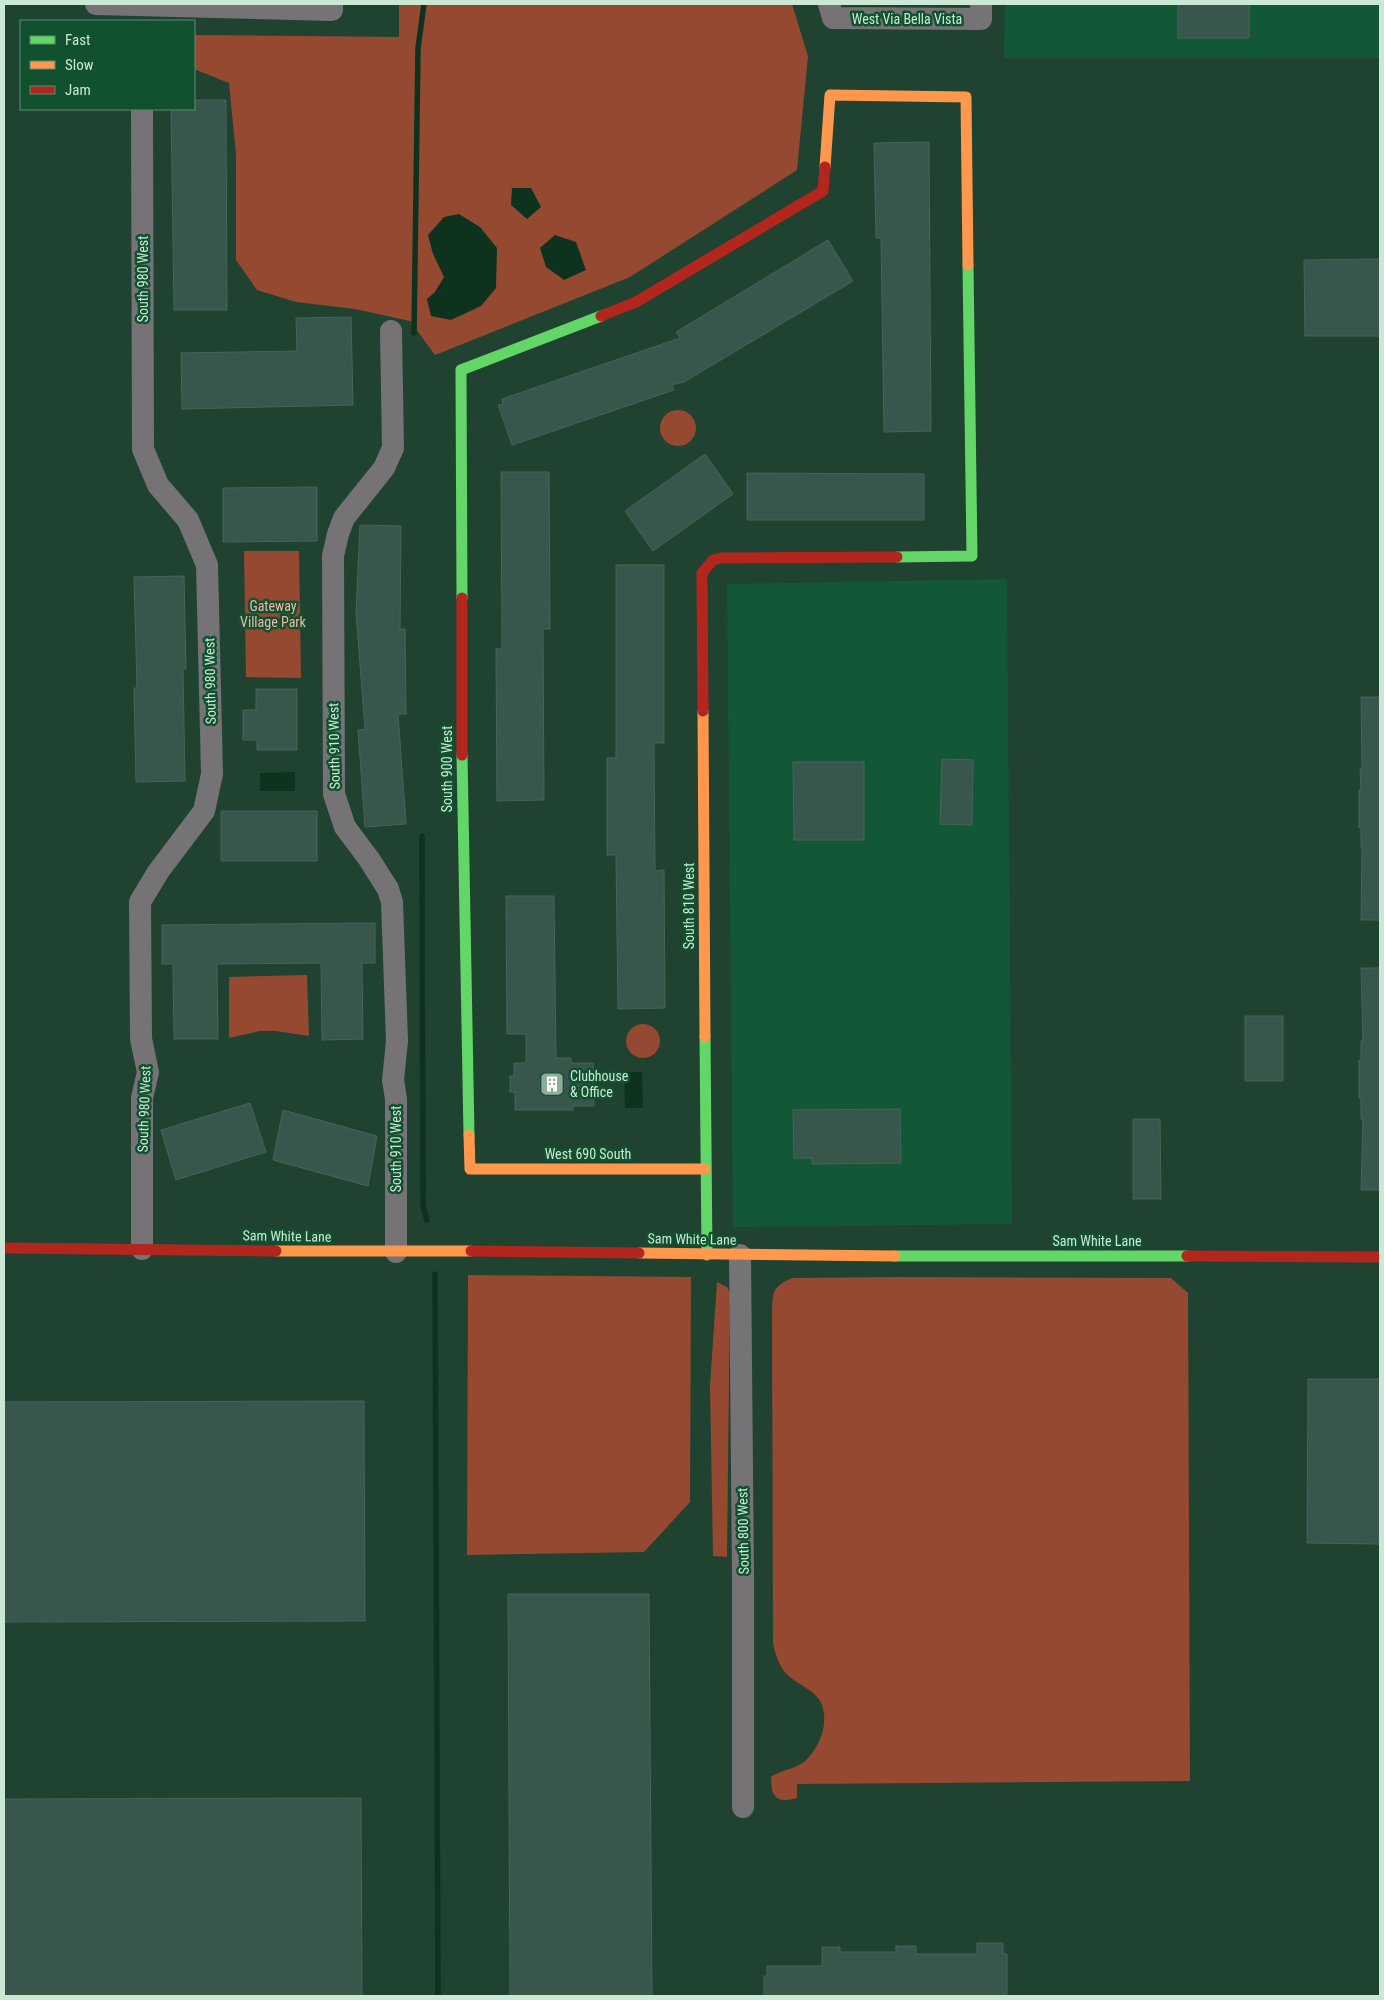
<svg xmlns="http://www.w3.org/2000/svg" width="1384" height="2000" font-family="'Roboto Condensed',sans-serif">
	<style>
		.built { fill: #135836 }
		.green { fill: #954931 }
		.water { fill: #0d331f }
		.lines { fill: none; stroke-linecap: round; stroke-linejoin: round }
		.stream { stroke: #0d331f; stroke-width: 5.5 }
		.building { fill: #38564b; stroke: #46655a }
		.street { stroke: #767376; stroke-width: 22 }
		.fast { stroke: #63d668; stroke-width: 11 }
		.slow { stroke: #ff974d; stroke-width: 11 }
		.jam { stroke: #b3261e; stroke-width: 11 }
		.labels { text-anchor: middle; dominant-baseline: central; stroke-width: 5; stroke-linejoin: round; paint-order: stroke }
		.street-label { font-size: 14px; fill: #cae8d4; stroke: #115130 }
		.park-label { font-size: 14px; fill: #eeb6a6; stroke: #115130 }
		.poi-label { font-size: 14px; fill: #cae8d4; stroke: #115130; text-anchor: start }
	</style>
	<rect width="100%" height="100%" fill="#204231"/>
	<!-- built -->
	<path class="built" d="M 1005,4 L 1380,4 L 1380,58 L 1004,58 Z
		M 1007,579 L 1012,1224 L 733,1227 L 727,584 Z"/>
	<!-- green -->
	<path class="green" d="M 399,4 L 792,4 L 808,56 L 797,170 L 630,277 L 435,355 L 410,321 L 355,309 L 296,302 L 257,290 L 236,260 L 236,155 L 229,83 L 194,69 L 194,35 L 399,37 Z
		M660 428a18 18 0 1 1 36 0a18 18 0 1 1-36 0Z
		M 244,551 L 299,551 L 301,678 L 246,677 Z
		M 307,975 L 309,1036 L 276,1031 L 260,1031 L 229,1038 L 229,977 Z
		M626 1041a17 17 0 1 1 34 0a17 17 0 1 1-34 0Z
		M 468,1275 L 691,1277 L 690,1502 L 644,1552 L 467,1555 Z
		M 899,1277 L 1171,1278 L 1188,1293 L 1190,1781 L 797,1784 L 797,1798 C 776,1804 771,1797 771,1777 C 782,1769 799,1769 808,1758 C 821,1744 830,1720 820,1701 C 814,1690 799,1685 790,1677 C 780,1669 776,1656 773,1644 L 772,1308 C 773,1289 775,1286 792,1278 Z
		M 717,1282 L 727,1287 L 730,1294 L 727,1557 L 713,1556 L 710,1385 Z"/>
	<!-- water -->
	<path class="water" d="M 512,188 L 531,188 L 541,207 L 527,219 L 511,205 Z
		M 459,214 L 480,227 L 497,248 L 496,288 L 481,306 L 451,320 L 431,316 L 427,299 L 435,292 L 444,277 L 433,254 L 428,235 L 444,217 Z
		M 555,235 L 576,242 L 586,270 L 564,280 L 546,267 L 540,248 Z
		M 295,772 L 295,791 L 260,791 L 260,773 Z
		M 624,1072 L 642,1072 L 643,1108 L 625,1108 Z"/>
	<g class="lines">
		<!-- stream -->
		<path class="stream" d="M 414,333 L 418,48 L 424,4
			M 422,836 L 423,1206 L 427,1220
			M 435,1274 L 438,1996"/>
	</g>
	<!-- building -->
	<path class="building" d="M 1178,4 L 1249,4 L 1249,38 L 1178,38 Z
		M 194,100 L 226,100 L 227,310 L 174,310 L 171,109 L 194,109 Z
		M 929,142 L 931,431 L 884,432 L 881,238 L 876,238 L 874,143 Z
		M 828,240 L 853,281 L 684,382 L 672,385 L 674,390 L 512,445 L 498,405 L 503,404 L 502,399 L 680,338 L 676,332 Z
		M 1380,259 L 1380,336 L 1305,336 L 1304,260 Z
		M 351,317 L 353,405 L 182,409 L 181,353 L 297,351 L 296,318 Z
		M 705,454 L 733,494 L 653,551 L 625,511 Z
		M 501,472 L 549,472 L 550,629 L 543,629 L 544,800 L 497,801 L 496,649 L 502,649 Z
		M 747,473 L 924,474 L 924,520 L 747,520 Z
		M 317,487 L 317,541 L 223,542 L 223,488 Z
		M 360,525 L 401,526 L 400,629 L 405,629 L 406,714 L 398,714 L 406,824 L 365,827 L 358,730 L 365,729 L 356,613 Z
		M 616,565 L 664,565 L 664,743 L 654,743 L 655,871 L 664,870 L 665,1008 L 618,1009 L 616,855 L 607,855 L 607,758 L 616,758 Z
		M 184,576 L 186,669 L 183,669 L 185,781 L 136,782 L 134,688 L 137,688 L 134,577 Z
		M 256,689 L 297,689 L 297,750 L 257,750 L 257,740 L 243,740 L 243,710 L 256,710 Z
		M 1361,697 L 1380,697 L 1380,920 L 1361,920 L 1362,847 L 1361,847 L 1361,828 L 1359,828 L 1359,790 L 1361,790 L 1360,769 L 1362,769 Z
		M 942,759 L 973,760 L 972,825 L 940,824 Z
		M 793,762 L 864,762 L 864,840 L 794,840 Z
		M 221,811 L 317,811 L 317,861 L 221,861 Z
		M 506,896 L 554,896 L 556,1058 L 571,1058 L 571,1063 L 593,1063 L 594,1106 L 573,1106 L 573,1110 L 515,1110 L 515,1092 L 510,1092 L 510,1076 L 514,1076 L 514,1063 L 526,1063 L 526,1034 L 507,1034 Z
		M 375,923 L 375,963 L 362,963 L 363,1039 L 322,1040 L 321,963 L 217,964 L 218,1039 L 174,1039 L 173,964 L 162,964 L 162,925 Z
		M 1361,968 L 1380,968 L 1380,1190 L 1361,1190 L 1363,1119 L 1361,1119 L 1361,1098 L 1359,1098 L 1359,1060 L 1361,1060 L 1361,1041 L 1363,1041 Z
		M 1245,1016 L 1283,1016 L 1283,1081 L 1245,1081 Z
		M 250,1103 L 266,1152 L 176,1180 L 161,1130 Z
		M 900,1109 L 901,1163 L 812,1164 L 812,1158 L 794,1158 L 793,1110 Z
		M 283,1110 L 377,1136 L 368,1186 L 273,1160 Z
		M 1133,1119 L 1160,1119 L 1161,1199 L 1133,1199 Z
		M 1308,1379 L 1380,1379 L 1380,1544 L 1307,1543 Z
		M 364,1401 L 365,1621 L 4,1622 L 4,1402 Z
		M 508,1594 L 649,1594 L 652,1996 L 510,1996 Z
		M 361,1798 L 362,1996 L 4,1996 L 4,1799 Z
		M 977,1943 L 1003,1943 L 1003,1954 L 1007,1954 L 1007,1994 L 1004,1994 L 1004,1996 L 764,1996 L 764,1976 L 767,1976 L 767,1966 L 822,1966 L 822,1947 L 840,1947 L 840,1952 L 896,1952 L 896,1946 L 916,1946 L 916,1954 L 977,1954 Z"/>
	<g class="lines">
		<!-- street -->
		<path class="street" d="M 96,4 L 332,10 L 332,4
			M 829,4 L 833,18 L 981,19 L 981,4
			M 391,331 L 393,448 L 384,468 L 344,518 L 338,534 L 333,556 L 334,794 L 345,827 L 369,859 L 388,889 L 392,902 L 397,1041 L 393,1080 L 396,1099 L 396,1252
			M 142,1249 L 142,1098 L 148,1072 L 141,1039 L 140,902 L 158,872 L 204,811 L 212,774 L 207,565 L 188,520 L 158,485 L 143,449 L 142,109
			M 740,1255 L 743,1577 L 743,1807"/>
		<!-- fast -->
		<path class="fast" d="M 897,557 L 972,556 L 968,265
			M 462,598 L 461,370 L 601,316
			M 462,755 L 469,1135
			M 705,1037 L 707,1255
			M 895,1256 L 1187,1256"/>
		<!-- slow -->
		<path class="slow" d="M 825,167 L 830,95 L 966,97 L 968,265
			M 703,711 L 705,1037
			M 469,1135 L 470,1169 L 705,1169
			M 276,1251 L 471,1251
			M 639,1253 L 895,1256"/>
		<!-- jam -->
		<path class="jam" d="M 601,316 L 636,302 L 823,191 L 825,167
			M 462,598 L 462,755
			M 703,711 L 702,573 L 713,560 L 721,558 L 897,557
			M 4,1248 L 276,1251
			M 471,1251 L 639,1253
			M 1187,1256 L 1380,1257"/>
	</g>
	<!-- icons -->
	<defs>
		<g id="building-square" transform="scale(1.25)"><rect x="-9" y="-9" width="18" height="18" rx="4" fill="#8eae9b" stroke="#115130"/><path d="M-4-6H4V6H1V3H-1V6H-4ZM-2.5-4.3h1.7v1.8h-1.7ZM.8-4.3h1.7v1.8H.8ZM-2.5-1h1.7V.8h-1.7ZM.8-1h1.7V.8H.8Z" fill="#fff"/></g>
	</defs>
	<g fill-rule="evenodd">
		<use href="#building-square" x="552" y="1084"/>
	</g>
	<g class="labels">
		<!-- street labels -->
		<g class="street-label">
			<text x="907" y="19">West Via Bella Vista</text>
			<text transform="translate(143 279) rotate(-90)">South 980 West</text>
			<text transform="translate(210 681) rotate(-91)">South 980 West</text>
			<text transform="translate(334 746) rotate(-91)">South 910 West</text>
			<text transform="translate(447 769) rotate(-90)">South 900 West</text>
			<text transform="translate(689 906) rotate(-90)">South 810 West</text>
			<text transform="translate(144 1109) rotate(-88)">South 980 West</text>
			<text transform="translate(396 1149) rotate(-90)">South 910 West</text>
			<text x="588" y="1154">West 690 South</text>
			<text transform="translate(287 1236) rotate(1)">Sam White Lane</text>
			<text transform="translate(692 1239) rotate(1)">Sam White Lane</text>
			<text x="1097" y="1241">Sam White Lane</text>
			<text transform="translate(743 1531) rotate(-91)">South 800 West</text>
		</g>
		<!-- park labels -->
		<g class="park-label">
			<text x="273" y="606">Gateway<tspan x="273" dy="16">Village Park</tspan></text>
		</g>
		<!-- poi labels -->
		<g class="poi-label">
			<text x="570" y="1076">Clubhouse<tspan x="570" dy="16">&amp; Office</tspan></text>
		</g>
	</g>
	<!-- border -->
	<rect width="1384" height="2000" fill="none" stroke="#cae8d4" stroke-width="10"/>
	<!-- legend -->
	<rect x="20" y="20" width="175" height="90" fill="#115130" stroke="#5b8d72"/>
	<rect x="30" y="36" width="25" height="8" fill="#63d668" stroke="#5b8d72"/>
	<text x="65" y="45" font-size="15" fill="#cae8d4">Fast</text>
	<rect x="30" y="61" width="25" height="8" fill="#ff974d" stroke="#5b8d72"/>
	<text x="65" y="70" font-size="15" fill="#cae8d4">Slow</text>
	<rect x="30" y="86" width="25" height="8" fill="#b3261e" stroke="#5b8d72"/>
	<text x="65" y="95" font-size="15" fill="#cae8d4">Jam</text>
</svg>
